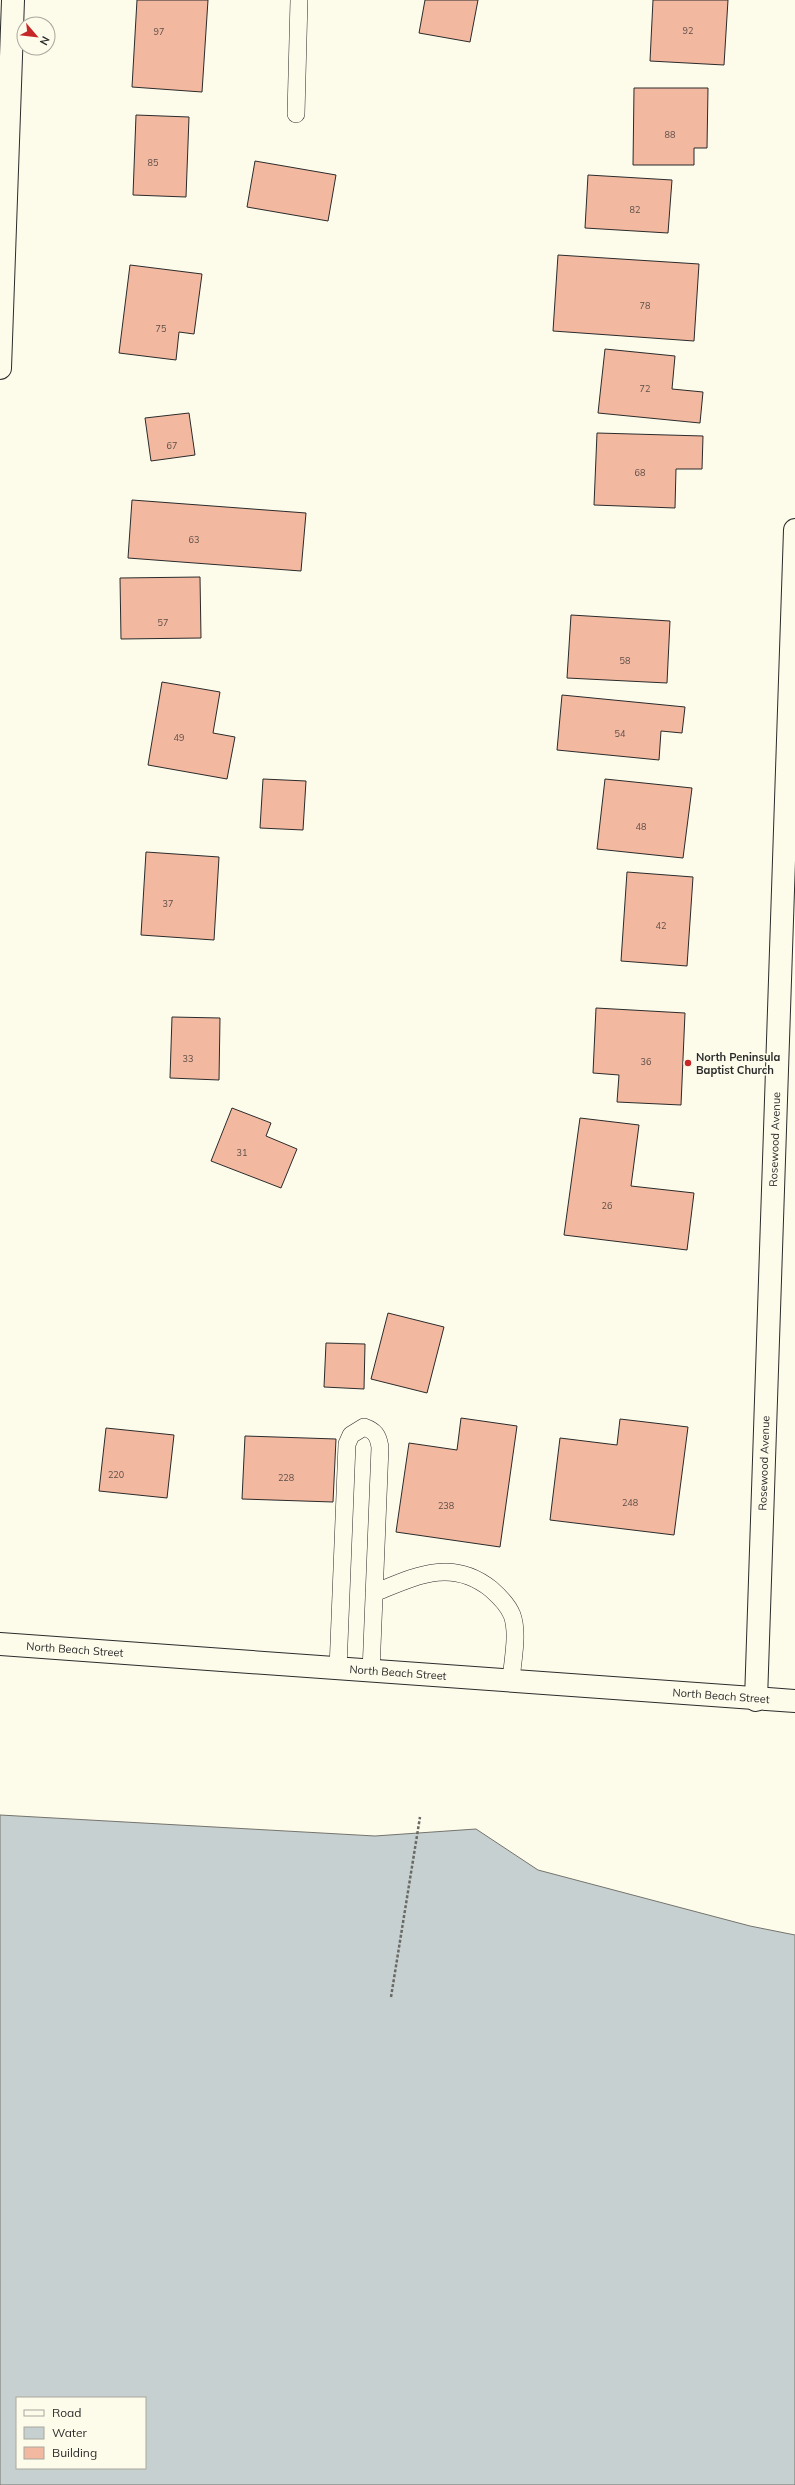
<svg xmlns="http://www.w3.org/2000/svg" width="795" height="2485" font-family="Mulish,sans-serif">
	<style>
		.water { fill: #c7d0d0; stroke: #74746e; fill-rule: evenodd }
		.building { fill: #f2b8a0; stroke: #2b2b2b }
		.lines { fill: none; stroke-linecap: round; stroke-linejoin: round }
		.service-casing { stroke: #2b2b2b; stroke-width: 18 }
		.minor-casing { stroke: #2b2b2b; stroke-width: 24 }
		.tertiary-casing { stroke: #2b2b2b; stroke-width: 24 }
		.path { stroke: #6a6964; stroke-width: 2.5; stroke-dasharray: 3 2; stroke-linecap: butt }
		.service { stroke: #fdfbea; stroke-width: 17 }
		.minor { stroke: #fdfbea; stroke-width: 22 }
		.tertiary { stroke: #fdfbea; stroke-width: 22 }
		.poi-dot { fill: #c62828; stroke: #fdfbea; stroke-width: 1.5 }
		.labels { text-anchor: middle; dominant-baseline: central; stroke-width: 3; stroke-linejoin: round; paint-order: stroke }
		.number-label { font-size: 9px; fill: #5d4e48 }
		.poi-label { font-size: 11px; font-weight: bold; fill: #2b2b2b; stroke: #fdfbea; text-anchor: start }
		.street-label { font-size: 11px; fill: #2b2b2b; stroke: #fdfbea }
	</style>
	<rect width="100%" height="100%" fill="#fdfbea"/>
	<!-- water -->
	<path class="water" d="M 0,1815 L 375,1836 L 476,1829 L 538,1870 L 750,1926 L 795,1935 L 795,2485 L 0,2485 ZM 17,2398 L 145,2398 L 145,2468 L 17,2468 Z"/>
	<!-- building -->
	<path class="building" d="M 137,0 L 208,0 L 202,92 L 132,87 Z
		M 425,0 L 478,0 L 470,42 L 419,33 Z
		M 653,0 L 728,0 L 724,65 L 650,61 Z
		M 634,88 L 708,88 L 707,148 L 694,148 L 694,165 L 633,165 Z
		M 136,115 L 189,117 L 186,197 L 133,195 Z
		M 255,161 L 336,175 L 328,221 L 247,207 Z
		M 588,175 L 672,180 L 668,233 L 585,228 Z
		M 558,255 L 699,264 L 694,341 L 553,331 Z
		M 130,265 L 202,274 L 194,334 L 179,332 L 176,360 L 119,353 Z
		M 605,349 L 675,356 L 672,389 L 703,392 L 700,423 L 598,413 Z
		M 189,413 L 195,455 L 151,461 L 145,418 Z
		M 597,433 L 703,436 L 702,469 L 676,469 L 675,508 L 594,505 Z
		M 132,500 L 306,513 L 301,571 L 128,558 Z
		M 200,577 L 201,638 L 121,639 L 120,578 Z
		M 571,615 L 670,621 L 667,683 L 567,678 Z
		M 162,682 L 220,692 L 213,733 L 235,737 L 227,779 L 148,765 Z
		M 562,695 L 685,707 L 682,733 L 661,731 L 659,760 L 557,750 Z
		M 263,779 L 306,781 L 303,830 L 260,828 Z
		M 605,779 L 692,788 L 683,858 L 597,849 Z
		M 146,852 L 219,857 L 214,940 L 141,935 Z
		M 627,872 L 693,877 L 687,966 L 621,961 Z
		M 596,1008 L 685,1013 L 681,1105 L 617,1102 L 619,1075 L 593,1073 Z
		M 172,1017 L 220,1018 L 219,1080 L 170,1078 Z
		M 232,1108 L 271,1123 L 266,1136 L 297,1149 L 281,1188 L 211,1161 Z
		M 580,1118 L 639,1125 L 631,1186 L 694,1193 L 687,1250 L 564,1235 Z
		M 388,1313 L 444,1327 L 427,1393 L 371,1379 Z
		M 326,1343 L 365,1344 L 364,1389 L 324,1387 Z
		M 461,1418 L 517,1426 L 500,1547 L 396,1532 L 409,1443 L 457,1450 Z
		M 620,1419 L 688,1427 L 674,1535 L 550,1520 L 560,1438 L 617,1445 Z
		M 106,1428 L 174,1435 L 167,1498 L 99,1491 Z
		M 245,1436 L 336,1439 L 333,1502 L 242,1499 Z"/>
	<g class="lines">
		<!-- service casing -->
		<g class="service-casing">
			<path id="service" d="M 296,114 L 299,0
				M 374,1593 C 414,1577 451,1557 491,1589 C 499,1596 508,1605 512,1615 C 519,1634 512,1662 511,1682
				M 338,1669 L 347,1444 L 351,1435 L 364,1427 C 375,1431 378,1435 380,1447 L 371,1672"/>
		</g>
		<!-- minor casing -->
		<g class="minor-casing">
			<g id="minor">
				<path d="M 0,368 L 13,0"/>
				<path id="s1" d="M 756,1700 L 795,530"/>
			</g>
		</g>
		<!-- tertiary casing -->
		<g class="tertiary-casing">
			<g id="tertiary">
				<path id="s2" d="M 0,1644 L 795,1701"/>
			</g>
		</g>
		<!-- path -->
		<path class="path" d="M 391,1997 L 420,1817"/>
		<!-- service -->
		<use href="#service" class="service"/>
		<!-- minor -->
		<use href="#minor" class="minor"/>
		<!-- tertiary -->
		<use href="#tertiary" class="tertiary"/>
	</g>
	<!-- markers -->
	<circle class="poi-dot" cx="688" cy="1063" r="4"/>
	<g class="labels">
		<!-- number labels -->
		<g class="number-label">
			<text x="688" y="30">92</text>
			<text x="159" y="31">97</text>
			<text x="670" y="134">88</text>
			<text x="153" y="162">85</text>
			<text x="635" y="209">82</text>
			<text x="645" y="305">78</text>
			<text x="161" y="328">75</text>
			<text x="645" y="388">72</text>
			<text x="172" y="445">67</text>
			<text x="640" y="472">68</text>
			<text x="194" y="539">63</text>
			<text x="163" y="622">57</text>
			<text x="625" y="660">58</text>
			<text x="620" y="733">54</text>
			<text x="179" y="737">49</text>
			<text x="641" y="826">48</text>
			<text x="168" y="903">37</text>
			<text x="661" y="925">42</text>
			<text x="188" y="1058">33</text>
			<text x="646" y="1061">36</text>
			<text x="242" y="1152">31</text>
			<text x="607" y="1205">26</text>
			<text x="116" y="1474">220</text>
			<text x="286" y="1477">228</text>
			<text x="630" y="1502">248</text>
			<text x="446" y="1505">238</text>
		</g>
		<!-- poi labels -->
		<g class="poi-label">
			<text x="696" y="1057">North Peninsula<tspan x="696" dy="13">Baptist Church</tspan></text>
		</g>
		<!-- street labels -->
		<g class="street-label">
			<text stroke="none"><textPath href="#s1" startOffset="561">Rosewood Avenue</textPath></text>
			<text stroke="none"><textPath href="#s1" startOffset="237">Rosewood Avenue</textPath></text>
			<text stroke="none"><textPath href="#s2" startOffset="75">North Beach Street</textPath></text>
			<text stroke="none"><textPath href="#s2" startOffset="399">North Beach Street</textPath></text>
			<text stroke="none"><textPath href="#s2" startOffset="723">North Beach Street</textPath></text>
		</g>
	</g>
	<!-- legend -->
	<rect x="16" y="2397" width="130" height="72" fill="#fdfbea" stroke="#a9a89e"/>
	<rect x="24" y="2410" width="20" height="6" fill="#fdfbea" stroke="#a9a89e"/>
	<text x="52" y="2417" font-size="12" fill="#2b2b2b">Road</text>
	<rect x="24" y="2427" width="20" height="12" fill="#c7d0d0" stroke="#a9a89e"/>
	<text x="52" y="2437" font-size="12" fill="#2b2b2b">Water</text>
	<rect x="24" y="2447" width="20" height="12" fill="#f2b8a0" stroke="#a9a89e"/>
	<text x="52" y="2457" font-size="12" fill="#2b2b2b">Building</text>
	<!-- north arrow -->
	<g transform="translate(36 36) rotate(118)"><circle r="19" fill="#fdfbea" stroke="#a9a89e"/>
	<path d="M0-3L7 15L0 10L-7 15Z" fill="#c62828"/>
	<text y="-6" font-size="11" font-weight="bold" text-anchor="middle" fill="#2b2b2b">N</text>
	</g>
</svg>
